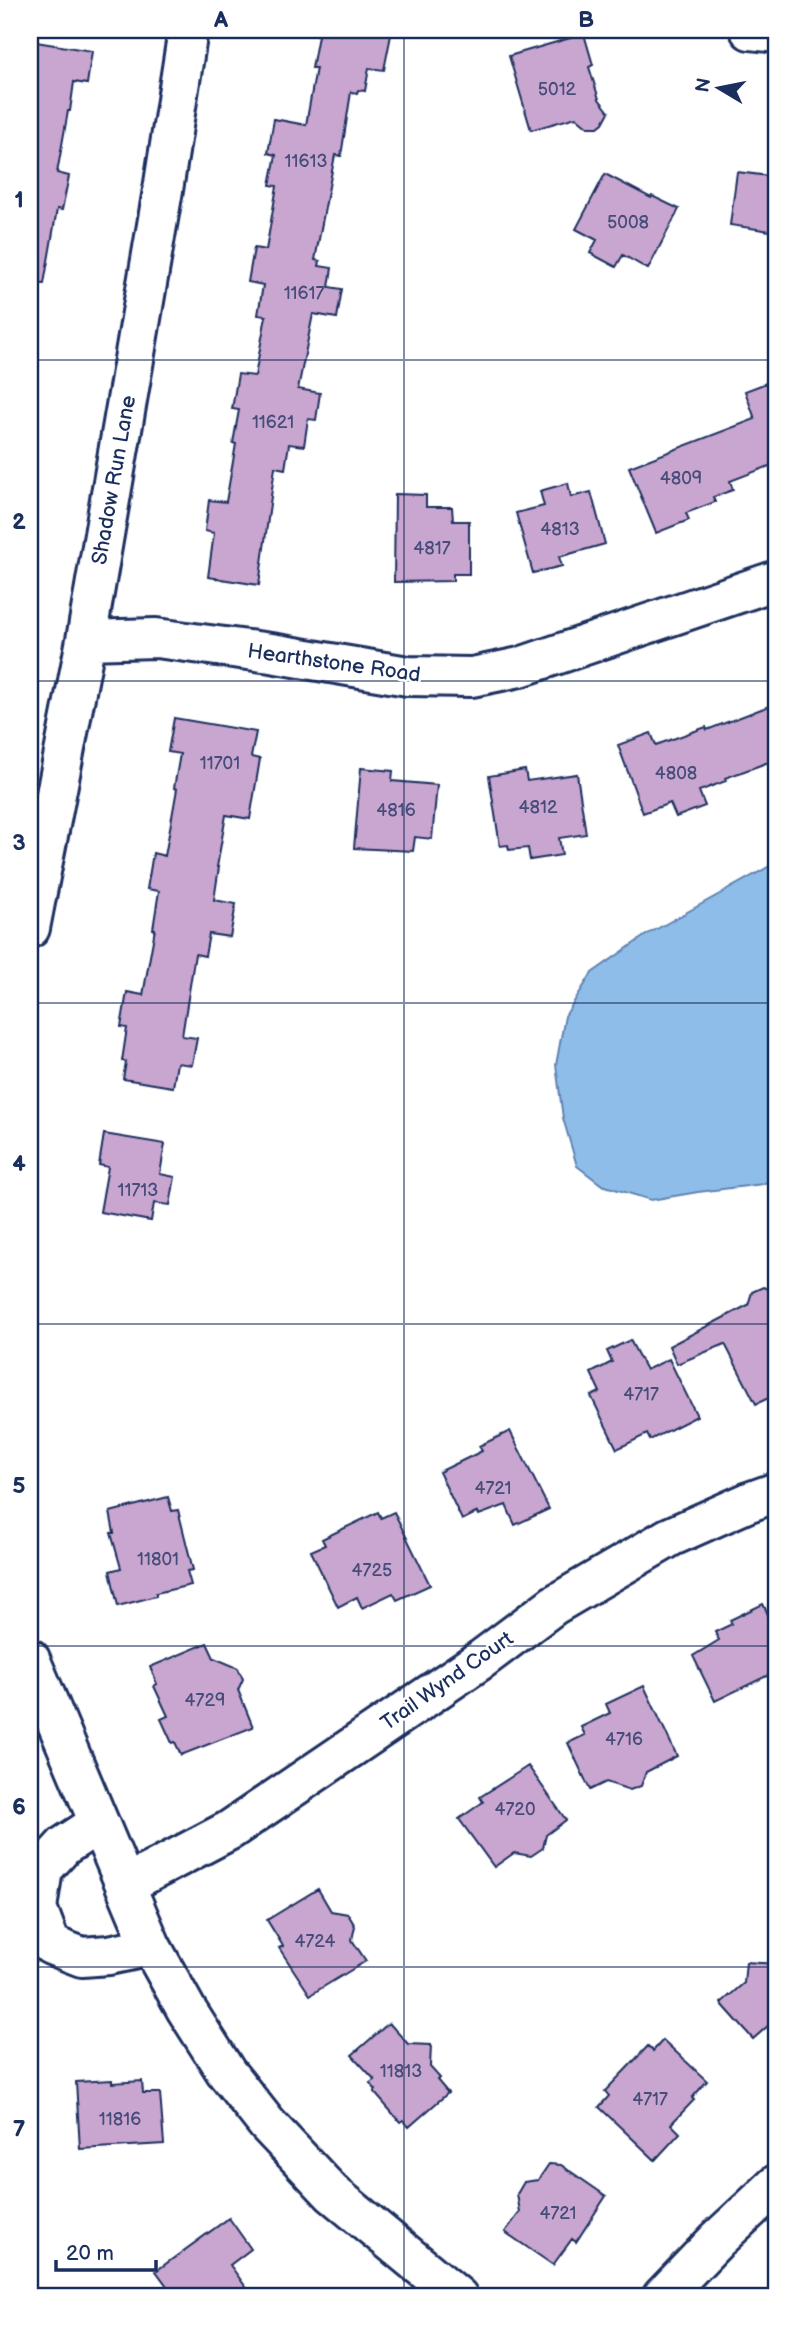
<svg xmlns="http://www.w3.org/2000/svg" width="807" height="2327" font-family="'Balsamiq Sans',sans-serif">
	<style>
		.water { fill: #8fbde9; stroke: #6184b1; stroke-width: 2 }
		.building { fill: #c9a6cf; stroke: #1b2f5e; stroke-width: 2 }
		.lines { fill: none; stroke-linecap: round; stroke-linejoin: round }
		.minor-casing { stroke: #1b2f5e; stroke-width: 44 }
		.minor { stroke: #fff; stroke-width: 38 }
		.grid { fill: none; stroke: #1b2f5e; stroke-width: 2; stroke-opacity: 0.55 }
		.labels { text-anchor: middle; dominant-baseline: central; stroke-width: 5; stroke-linejoin: round; paint-order: stroke }
		.number-label { font-size: 18px; fill: #464d7a }
		.street-label { font-size: 21px; fill: #1b2f5e; stroke: #fff }
		.neatline { fill: none; stroke: #1b2f5e; stroke-width: 2.5 }
		.grid-label { font-size: 23px; text-anchor: middle; font-weight: bold; fill: #1b2f5e }
	</style>
	<rect width="100%" height="100%" fill="#fff"/>
	<filter id="ink" filterUnits="userSpaceOnUse"><feTurbulence type="fractalNoise" baseFrequency=".0143" numOctaves="2"/><feDisplacementMap in="SourceGraphic" scale="14" xChannelSelector="R" yChannelSelector="G"/><feConvolveMatrix kernelMatrix="1 2 1 2 8 2 1 2 1" color-interpolation-filters="sRGB"/></filter>
	<g filter="url(#ink)">
		<!-- water -->
		<path class="water" d="M 777,862 L 777,1177 L 763,1184 L 698,1192 L 651,1200 L 602,1185 L 577,1166 L 563,1118 L 556,1065 L 565,1016 L 592,973 L 646,935 Z"/>
		<!-- building -->
		<path class="building" d="M 319,30 L 392,30 L 384,70 L 369,68 L 365,91 L 358,90 L 357,93 L 351,92 L 341,156 L 335,155 L 315,260 L 320,261 L 319,266 L 332,268 L 329,287 L 342,289 L 337,318 L 313,314 L 298,389 L 320,393 L 316,420 L 308,419 L 304,446 L 289,444 L 285,469 L 275,467 L 259,585 L 208,577 L 214,533 L 205,531 L 209,500 L 226,502 L 236,444 L 233,443 L 239,410 L 232,409 L 238,374 L 255,376 L 266,316 L 258,315 L 263,285 L 248,282 L 254,248 L 266,250 L 277,186 L 270,185 L 276,155 L 268,153 L 274,119 L 306,125 L 316,68 L 312,68 Z
			M 584,34 L 593,65 L 589,67 L 599,99 L 609,112 L 603,123 L 598,127 L 588,127 L 576,117 L 531,130 L 509,56 Z
			M 30,41 L 92,51 L 87,84 L 74,82 L 70,111 L 68,111 L 57,173 L 69,176 L 62,210 L 57,209 L 44,284 L 30,283 Z
			M 737,172 L 777,177 L 777,232 L 730,225 Z
			M 605,174 L 651,198 L 652,196 L 679,209 L 648,269 L 623,255 L 616,267 L 590,253 L 597,240 L 576,229 Z
			M 777,379 L 777,470 L 774,470 L 772,465 L 730,481 L 733,490 L 713,497 L 715,502 L 686,513 L 689,520 L 656,533 L 629,467 L 755,419 L 745,391 Z
			M 568,483 L 571,497 L 591,492 L 605,544 L 559,557 L 562,566 L 533,573 L 516,513 L 544,506 L 540,491 Z
			M 395,494 L 426,495 L 426,507 L 452,507 L 453,521 L 469,521 L 469,574 L 453,574 L 453,581 L 394,582 Z
			M 777,703 L 777,759 L 725,778 L 726,781 L 699,791 L 705,806 L 676,817 L 670,803 L 643,813 L 618,745 L 651,733 L 656,745 L 706,727 L 707,730 Z
			M 174,718 L 256,732 L 251,757 L 260,759 L 250,819 L 226,815 L 217,867 L 219,867 L 214,900 L 236,904 L 230,937 L 209,934 L 205,956 L 195,954 L 182,1036 L 197,1038 L 192,1065 L 177,1063 L 173,1087 L 123,1079 L 126,1062 L 122,1061 L 127,1028 L 121,1027 L 127,992 L 143,995 L 155,929 L 153,929 L 159,891 L 147,889 L 153,853 L 165,856 L 177,789 L 174,788 L 180,754 L 168,752 Z
			M 361,768 L 393,771 L 392,781 L 437,785 L 432,839 L 415,837 L 413,851 L 354,848 Z
			M 525,770 L 527,781 L 577,774 L 586,834 L 559,838 L 562,855 L 530,860 L 528,848 L 509,850 L 508,845 L 500,846 L 489,776 Z
			M 104,1134 L 165,1144 L 160,1174 L 175,1177 L 170,1205 L 154,1203 L 151,1221 L 100,1212 L 108,1167 L 99,1165 Z
			M 763,1287 L 777,1293 L 777,1394 L 756,1404 L 725,1344 L 677,1364 L 669,1346 L 748,1305 L 752,1292 Z
			M 630,1340 L 646,1370 L 669,1359 L 697,1416 L 650,1440 L 647,1434 L 617,1449 L 591,1396 L 600,1392 L 591,1373 L 612,1362 L 607,1351 Z
			M 510,1431 L 549,1509 L 515,1525 L 506,1505 L 479,1515 L 478,1512 L 462,1520 L 439,1472 L 482,1451 L 479,1446 Z
			M 168,1497 L 172,1511 L 178,1510 L 193,1570 L 187,1571 L 191,1585 L 156,1593 L 156,1596 L 118,1606 L 110,1571 L 121,1568 L 111,1533 L 114,1533 L 110,1512 Z
			M 378,1512 L 381,1518 L 394,1512 L 430,1585 L 397,1600 L 393,1593 L 362,1608 L 357,1597 L 338,1607 L 311,1551 L 325,1545 L 322,1539 Z
			M 763,1604 L 777,1633 L 777,1671 L 715,1701 L 693,1656 L 719,1640 L 715,1632 L 732,1624 L 730,1620 Z
			M 207,1643 L 214,1658 L 238,1668 L 243,1679 L 238,1690 L 253,1727 L 181,1755 L 175,1742 L 172,1743 L 161,1719 L 168,1716 L 154,1686 L 157,1684 L 150,1667 Z
			M 644,1686 L 677,1756 L 646,1772 L 641,1786 L 630,1790 L 606,1782 L 590,1790 L 568,1743 L 585,1735 L 581,1727 L 610,1713 L 606,1704 Z
			M 528,1766 L 566,1820 L 546,1835 L 543,1848 L 531,1856 L 514,1853 L 494,1867 L 459,1819 L 483,1802 L 480,1797 Z
			M 318,1889 L 331,1911 L 348,1914 L 355,1926 L 352,1940 L 366,1961 L 310,1995 L 279,1948 L 283,1946 L 267,1920 Z
			M 746,1962 L 777,1964 L 777,2018 L 753,2039 L 721,2003 L 744,1983 Z
			M 389,2023 L 408,2044 L 431,2045 L 430,2067 L 440,2078 L 437,2080 L 448,2093 L 409,2127 L 403,2120 L 400,2122 L 374,2092 L 376,2090 L 370,2083 L 375,2080 L 352,2055 Z
			M 663,2040 L 707,2081 L 692,2098 L 694,2100 L 671,2124 L 680,2133 L 655,2160 L 599,2107 L 609,2096 L 605,2091 L 631,2064 L 648,2046 L 653,2051 Z
			M 112,2080 L 112,2083 L 142,2081 L 143,2093 L 160,2093 L 164,2144 L 80,2149 L 76,2082 Z
			M 549,2164 L 561,2165 L 606,2196 L 576,2242 L 572,2239 L 553,2265 L 505,2232 L 520,2212 L 517,2194 L 524,2182 L 538,2180 Z
			M 229,2218 L 251,2249 L 230,2265 L 253,2297 L 175,2297 L 156,2271 Z"/>
		<g class="lines">
			<!-- minor casing -->
			<g class="minor-casing">
				<path id="minor" d="M 750,30 L 777,33
					M 86,640 L 156,638 L 271,653 L 408,676 L 472,677 L 520,667 L 777,580
					M 30,928 L 86,640 L 163,190 L 188,30
					M 30,1659 L 151,1946 L 186,2009 L 226,2072 L 267,2124 L 332,2193 L 458,2297
					M 99,1823 L 64,1846 L 43,1869 L 37,1908 L 51,1945 L 82,1957 L 109,1955 L 151,1946
					M 125,1885 L 230,1830 L 482,1659 L 554,1605 L 670,1537 L 749,1502 L 777,1492
					M 662,2297 L 718,2239 L 777,2184"/>
			</g>
			<!-- minor -->
			<use href="#minor" class="minor"/>
		</g>
	</g>
	<!-- grid -->
	<path class="grid" d="M 404,30 L 404,2297M 30,360 L 777,360M 30,681 L 777,681M 30,1003 L 777,1003M 30,1324 L 777,1324M 30,1646 L 777,1646M 30,1967 L 777,1967"/>
	<g class="labels">
		<!-- number labels -->
		<g class="number-label">
			<text x="557" y="89">5012</text>
			<text x="306" y="161">11613</text>
			<text x="628" y="222">5008</text>
			<text x="304" y="293">11617</text>
			<text x="273" y="422">11621</text>
			<text x="681" y="478">4809</text>
			<text x="560" y="529">4813</text>
			<text x="432" y="548">4817</text>
			<text x="220" y="763">11701</text>
			<text x="676" y="773">4808</text>
			<text x="538" y="807">4812</text>
			<text x="396" y="810">4816</text>
			<text x="138" y="1190">11713</text>
			<text x="641" y="1394">4717</text>
			<text x="493" y="1488">4721</text>
			<text x="158" y="1559">11801</text>
			<text x="372" y="1570">4725</text>
			<text x="205" y="1700">4729</text>
			<text x="624" y="1739">4716</text>
			<text x="515" y="1809">4720</text>
			<text x="315" y="1941">4724</text>
			<text x="401" y="2071">11813</text>
			<text x="650" y="2099">4717</text>
			<text x="120" y="2119">11816</text>
			<text x="558" y="2213">4721</text>
		</g>
		<!-- street labels -->
		<g class="street-label">
			<text transform="translate(114 480) rotate(-80)">Shadow Run Lane</text>
			<text transform="translate(334 663) rotate(8)">Hearthstone Road</text>
			<text transform="translate(447 1681) rotate(-35)">Trail Wynd Court</text>
		</g>
	</g>
	<!-- margin -->
	<rect width="807" height="2327" fill="none" stroke="#fff" stroke-width="77"/>
	<!-- north arrow -->
	<g transform="translate(719 88) rotate(280)" stroke="#ffffff" stroke-width="5" paint-order="stroke">
	<path d="M0-5L12 26L0 18L-12 26Z" fill="#1b2f5e"/>
	<text y="-10" font-size="19" font-weight="bold" text-anchor="middle" fill="#1b2f5e">N</text>
	</g>
	<!-- scale -->
	<path d="M56 2260v10h100v-10" fill="none" stroke="#1b2f5e" stroke-width="3.5"/>
	<text x="66" y="2260" font-size="21" fill="#1b2f5e" stroke="#ffffff" stroke-width="5" paint-order="stroke">20 m</text>
	<rect x="38" y="38" width="730" height="2250" class="neatline"/>
	<g class="grid-label">
		<text x="221" y="27">A</text>
		<text x="586" y="27">B</text>
		<text x="19" y="207">1</text>
		<text x="19" y="529">2</text>
		<text x="19" y="850">3</text>
		<text x="19" y="1171">4</text>
		<text x="19" y="1493">5</text>
		<text x="19" y="1814">6</text>
		<text x="19" y="2136">7</text>
	</g>
</svg>
